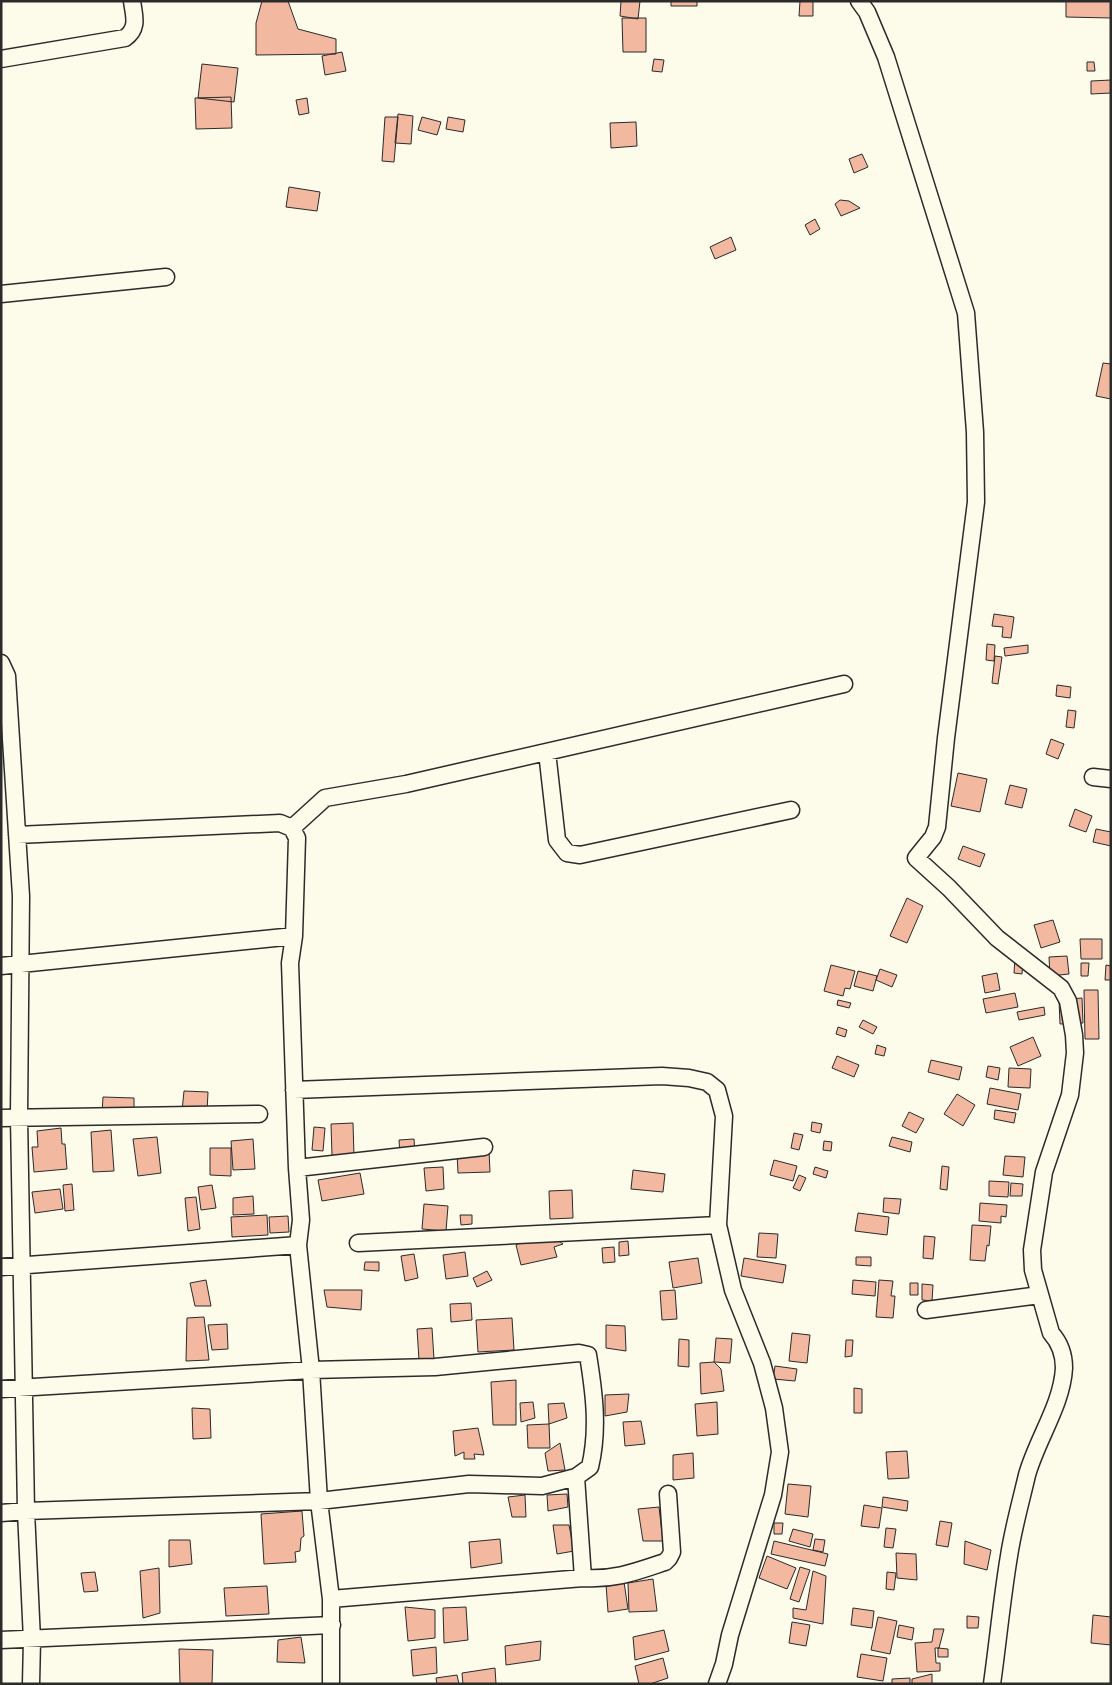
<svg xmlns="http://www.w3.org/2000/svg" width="1112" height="1685" font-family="Cabin,sans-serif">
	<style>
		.building { fill: #f2b8a0; stroke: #2b2b2b }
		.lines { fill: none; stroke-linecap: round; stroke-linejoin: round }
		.minor-casing { stroke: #2b2b2b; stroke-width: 19 }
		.minor { stroke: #fdfbea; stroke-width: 16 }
	</style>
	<rect width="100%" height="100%" fill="#fdfbea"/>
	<!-- building -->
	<path class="building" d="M 262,1 L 288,1 L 298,29 L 336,39 L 336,54 L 256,55 L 256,23 Z
		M 621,1 L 640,1 L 638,19 L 620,16 Z
		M 671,1 L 697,1 L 697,6 L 671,6 Z
		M 800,1 L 813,1 L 813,16 L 799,16 Z
		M 1066,1 L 1111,1 L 1111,18 L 1066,17 Z
		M 622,18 L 646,18 L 646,52 L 623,52 Z
		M 342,52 L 346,71 L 325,75 L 322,56 Z
		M 654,59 L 664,60 L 662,72 L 652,71 Z
		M 1087,62 L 1094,62 L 1095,71 L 1087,71 Z
		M 202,64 L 238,68 L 234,102 L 198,98 Z
		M 1111,80 L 1111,93 L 1091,94 L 1091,81 Z
		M 231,97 L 232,128 L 196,129 L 195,98 Z
		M 307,98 L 309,113 L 299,115 L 296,100 Z
		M 398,114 L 413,116 L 411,144 L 395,143 Z
		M 385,117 L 398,117 L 394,162 L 382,161 Z
		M 422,117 L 441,122 L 437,135 L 418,130 Z
		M 448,117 L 465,120 L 463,132 L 446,129 Z
		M 636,122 L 637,146 L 611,148 L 610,123 Z
		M 862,154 L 868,167 L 854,173 L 849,159 Z
		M 289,187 L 320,192 L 317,211 L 286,207 Z
		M 840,200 L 849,201 L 860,208 L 841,216 L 835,204 Z
		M 815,219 L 820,229 L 810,235 L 805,225 Z
		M 731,237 L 736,250 L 715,259 L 710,247 Z
		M 1103,363 L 1111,364 L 1111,399 L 1096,396 Z
		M 994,614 L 1014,617 L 1011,638 L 1002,637 L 1003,627 L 992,626 Z
		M 987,644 L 995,645 L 994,661 L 986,660 Z
		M 1028,645 L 1028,653 L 1005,656 L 1004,648 Z
		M 995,656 L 1002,657 L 998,684 L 992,683 Z
		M 1057,685 L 1071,687 L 1070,698 L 1056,696 Z
		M 1068,710 L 1076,711 L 1074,728 L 1066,727 Z
		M 1051,739 L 1064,744 L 1058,759 L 1046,754 Z
		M 958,773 L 987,779 L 980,812 L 951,806 Z
		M 1010,785 L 1027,789 L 1022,808 L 1005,804 Z
		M 1075,809 L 1092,816 L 1086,832 L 1069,826 Z
		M 1096,829 L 1111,832 L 1111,846 L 1093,842 Z
		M 963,846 L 985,854 L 980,867 L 958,859 Z
		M 907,898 L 923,906 L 907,943 L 890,936 Z
		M 1053,920 L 1060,942 L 1041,948 L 1034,925 Z
		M 1080,939 L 1102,939 L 1102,959 L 1081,959 Z
		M 1067,956 L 1069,974 L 1050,976 L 1049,957 Z
		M 1015,957 L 1023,958 L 1022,974 L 1014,973 Z
		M 1081,963 L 1089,963 L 1088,976 L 1081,976 Z
		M 831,965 L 855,971 L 850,989 L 845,988 L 843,996 L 824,991 Z
		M 1106,965 L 1111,966 L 1111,980 L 1105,980 Z
		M 880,969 L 897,975 L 892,987 L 876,980 Z
		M 858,971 L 877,976 L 873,991 L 854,986 Z
		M 997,973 L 1000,990 L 985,993 L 982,976 Z
		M 1084,990 L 1098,990 L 1099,1039 L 1085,1039 Z
		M 1015,993 L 1018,1007 L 986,1013 L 983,999 Z
		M 1082,998 L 1083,1023 L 1060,1024 L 1059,1000 Z
		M 838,1000 L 851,1003 L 849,1008 L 837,1005 Z
		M 1044,1007 L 1045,1015 L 1019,1020 L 1017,1012 Z
		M 863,1020 L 877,1027 L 873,1034 L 859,1027 Z
		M 838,1027 L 847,1030 L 845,1037 L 836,1034 Z
		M 1033,1037 L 1041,1056 L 1018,1066 L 1010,1047 Z
		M 877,1045 L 886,1048 L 884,1056 L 875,1054 Z
		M 837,1056 L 859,1065 L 854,1077 L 832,1068 Z
		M 931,1060 L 962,1067 L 959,1080 L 928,1072 Z
		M 988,1066 L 1000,1068 L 998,1080 L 986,1077 Z
		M 1009,1068 L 1031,1069 L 1030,1088 L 1008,1087 Z
		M 990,1088 L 1021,1094 L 1018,1110 L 987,1104 Z
		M 184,1091 L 208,1092 L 207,1112 L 182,1111 Z
		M 957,1094 L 975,1105 L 963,1126 L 944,1114 Z
		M 103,1097 L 134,1098 L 134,1115 L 102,1114 Z
		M 995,1110 L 1016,1113 L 1014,1123 L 994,1119 Z
		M 909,1112 L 924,1119 L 916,1133 L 902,1126 Z
		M 812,1122 L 822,1124 L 820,1133 L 811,1131 Z
		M 353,1123 L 354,1156 L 332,1156 L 331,1124 Z
		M 314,1127 L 325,1128 L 323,1151 L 312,1150 Z
		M 61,1128 L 62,1144 L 65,1144 L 67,1169 L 34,1172 L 32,1147 L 38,1147 L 37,1131 Z
		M 111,1130 L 114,1171 L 93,1172 L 91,1132 Z
		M 794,1133 L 803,1135 L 799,1150 L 791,1148 Z
		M 157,1137 L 161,1173 L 138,1176 L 133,1139 Z
		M 892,1137 L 912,1142 L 910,1152 L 889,1146 Z
		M 253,1139 L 255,1169 L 233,1170 L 231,1141 Z
		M 414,1139 L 415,1154 L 400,1155 L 399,1140 Z
		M 824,1141 L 832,1142 L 831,1151 L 823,1150 Z
		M 210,1148 L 231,1148 L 231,1176 L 210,1175 Z
		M 489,1151 L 490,1172 L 458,1173 L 457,1153 Z
		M 1005,1156 L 1025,1157 L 1023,1177 L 1003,1175 Z
		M 774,1160 L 797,1166 L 793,1181 L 770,1175 Z
		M 942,1166 L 949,1167 L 947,1190 L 940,1189 Z
		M 443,1167 L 444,1189 L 426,1191 L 424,1168 Z
		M 815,1167 L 828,1171 L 826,1178 L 813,1174 Z
		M 633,1170 L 665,1174 L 663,1192 L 631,1189 Z
		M 360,1173 L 364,1194 L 322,1201 L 318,1180 Z
		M 799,1175 L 806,1178 L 800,1191 L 793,1188 Z
		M 989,1181 L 1009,1182 L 1008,1197 L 989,1196 Z
		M 1011,1183 L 1023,1184 L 1022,1196 L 1010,1196 Z
		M 72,1184 L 74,1210 L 65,1211 L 63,1185 Z
		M 212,1185 L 216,1208 L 201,1210 L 198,1187 Z
		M 60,1189 L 63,1209 L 35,1213 L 32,1192 Z
		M 572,1190 L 573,1218 L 550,1219 L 549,1191 Z
		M 253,1196 L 254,1214 L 233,1215 L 233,1198 Z
		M 196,1197 L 200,1229 L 188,1231 L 185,1198 Z
		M 884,1198 L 901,1199 L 899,1214 L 883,1212 Z
		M 980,1203 L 1007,1205 L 1006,1217 L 1001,1216 L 1001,1223 L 979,1221 Z
		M 424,1204 L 448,1206 L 446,1231 L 422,1229 Z
		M 858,1213 L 889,1217 L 887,1235 L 855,1231 Z
		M 267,1215 L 268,1235 L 232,1237 L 231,1217 Z
		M 460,1215 L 472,1215 L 472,1224 L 461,1225 Z
		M 288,1216 L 289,1232 L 270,1233 L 269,1217 Z
		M 972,1225 L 991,1226 L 989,1246 L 987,1245 L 985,1261 L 970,1260 Z
		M 759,1233 L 778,1234 L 776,1258 L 757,1257 Z
		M 535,1235 L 551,1235 L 563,1244 L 554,1247 L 557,1257 L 521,1265 L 516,1245 Z
		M 924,1236 L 935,1237 L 933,1259 L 923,1258 Z
		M 628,1241 L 629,1255 L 619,1256 L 619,1242 Z
		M 614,1247 L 615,1262 L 603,1263 L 602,1248 Z
		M 465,1252 L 468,1276 L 446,1279 L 443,1255 Z
		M 414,1254 L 418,1278 L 405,1281 L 401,1256 Z
		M 856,1257 L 871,1257 L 871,1266 L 856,1265 Z
		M 698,1258 L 702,1283 L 673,1288 L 669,1262 Z
		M 744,1258 L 786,1265 L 783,1283 L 741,1276 Z
		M 365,1262 L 379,1262 L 379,1271 L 364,1270 Z
		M 487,1271 L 492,1280 L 477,1287 L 473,1278 Z
		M 206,1280 L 211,1306 L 195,1306 L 190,1283 Z
		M 853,1280 L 876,1282 L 875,1296 L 852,1294 Z
		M 879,1280 L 893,1281 L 891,1296 L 895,1296 L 893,1318 L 876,1317 Z
		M 910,1283 L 918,1283 L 918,1295 L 910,1295 Z
		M 922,1284 L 933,1285 L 932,1301 L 922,1300 Z
		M 324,1290 L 362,1290 L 361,1310 L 327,1307 Z
		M 675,1290 L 677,1319 L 662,1320 L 660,1291 Z
		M 471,1303 L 472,1320 L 451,1322 L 450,1304 Z
		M 204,1317 L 209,1360 L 186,1361 L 187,1318 Z
		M 512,1318 L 514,1350 L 478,1352 L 476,1320 Z
		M 227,1324 L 228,1349 L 212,1350 L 208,1325 Z
		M 606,1325 L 625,1326 L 626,1351 L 606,1348 Z
		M 432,1328 L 434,1359 L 419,1360 L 417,1329 Z
		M 792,1333 L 810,1335 L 807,1363 L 789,1361 Z
		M 716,1338 L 732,1339 L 730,1363 L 714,1362 Z
		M 679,1339 L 689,1340 L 689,1367 L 678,1366 Z
		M 846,1340 L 853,1340 L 852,1356 L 845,1357 Z
		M 714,1362 L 721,1369 L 724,1391 L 701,1394 L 700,1363 Z
		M 775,1366 L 797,1369 L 795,1381 L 773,1379 Z
		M 516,1380 L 516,1425 L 493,1425 L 491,1382 Z
		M 854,1388 L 862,1389 L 862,1413 L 854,1413 Z
		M 629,1394 L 627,1412 L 605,1416 L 605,1395 Z
		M 533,1402 L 535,1418 L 521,1422 L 520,1403 Z
		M 717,1402 L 718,1434 L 697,1436 L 695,1404 Z
		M 564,1403 L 567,1418 L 549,1424 L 548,1404 Z
		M 192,1408 L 210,1409 L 211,1438 L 193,1439 Z
		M 641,1421 L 645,1444 L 625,1446 L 623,1422 Z
		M 549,1424 L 550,1448 L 528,1448 L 527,1425 Z
		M 478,1428 L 484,1455 L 474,1454 L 475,1459 L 464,1459 L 464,1452 L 455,1456 L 453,1431 Z
		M 560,1443 L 565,1470 L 548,1471 L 545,1453 Z
		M 907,1451 L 909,1478 L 888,1479 L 886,1452 Z
		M 693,1453 L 694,1478 L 673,1480 L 673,1455 Z
		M 788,1484 L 811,1486 L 808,1517 L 785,1514 Z
		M 567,1494 L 568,1507 L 548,1511 L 547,1495 Z
		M 525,1495 L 526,1517 L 512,1517 L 508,1497 Z
		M 883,1497 L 908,1501 L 907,1511 L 882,1507 Z
		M 864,1505 L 882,1508 L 879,1528 L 861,1526 Z
		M 659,1507 L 663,1541 L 643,1541 L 638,1509 Z
		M 302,1511 L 304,1536 L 301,1538 L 300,1551 L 295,1552 L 296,1562 L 264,1564 L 261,1514 Z
		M 940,1521 L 952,1523 L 948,1547 L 936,1545 Z
		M 774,1523 L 783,1523 L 782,1534 L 774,1534 Z
		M 553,1525 L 569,1525 L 574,1551 L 557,1554 Z
		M 886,1528 L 896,1529 L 893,1548 L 884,1547 Z
		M 793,1529 L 813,1534 L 810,1547 L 789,1541 Z
		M 500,1539 L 502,1563 L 471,1568 L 469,1542 Z
		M 815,1539 L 825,1540 L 823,1552 L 813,1550 Z
		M 169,1540 L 190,1540 L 192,1564 L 169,1567 Z
		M 774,1541 L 828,1554 L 825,1566 L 771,1554 Z
		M 965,1541 L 991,1550 L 987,1570 L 964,1564 Z
		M 896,1553 L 916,1554 L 917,1580 L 897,1578 Z
		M 767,1556 L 796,1568 L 787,1589 L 759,1578 Z
		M 800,1567 L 810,1570 L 799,1602 L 790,1599 Z
		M 159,1568 L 160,1613 L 143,1618 L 140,1571 Z
		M 813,1571 L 826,1576 L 823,1624 L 793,1618 L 793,1608 L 806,1610 Z
		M 95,1572 L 98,1591 L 84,1592 L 81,1573 Z
		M 887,1572 L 896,1573 L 894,1590 L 886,1589 Z
		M 653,1579 L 657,1611 L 629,1612 L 628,1583 Z
		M 624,1582 L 628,1609 L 608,1612 L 606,1584 Z
		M 267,1586 L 269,1614 L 226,1616 L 224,1588 Z
		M 405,1607 L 435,1610 L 435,1638 L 408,1641 Z
		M 466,1607 L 468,1640 L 444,1643 L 443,1608 Z
		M 853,1608 L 874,1611 L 872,1628 L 851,1625 Z
		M 1093,1615 L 1111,1617 L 1111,1645 L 1091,1643 Z
		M 967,1616 L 979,1617 L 978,1628 L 967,1628 Z
		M 878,1617 L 897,1621 L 890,1654 L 871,1650 Z
		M 792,1622 L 810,1625 L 806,1646 L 789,1643 Z
		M 899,1625 L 914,1628 L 912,1640 L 897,1637 Z
		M 934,1629 L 944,1629 L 939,1648 L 935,1648 L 936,1663 L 940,1663 L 940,1671 L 917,1672 L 915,1643 L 932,1642 Z
		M 664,1630 L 669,1651 L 635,1660 L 633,1637 Z
		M 301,1637 L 305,1663 L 277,1662 L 278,1640 Z
		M 541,1641 L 540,1660 L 506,1665 L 505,1646 Z
		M 436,1647 L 437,1673 L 413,1676 L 411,1650 Z
		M 938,1648 L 948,1649 L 948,1657 L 938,1657 Z
		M 179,1649 L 213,1650 L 212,1684 L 180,1684 Z
		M 861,1654 L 887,1658 L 883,1681 L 857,1677 Z
		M 663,1658 L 668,1678 L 650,1684 L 639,1684 L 635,1666 Z
		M 495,1668 L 496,1684 L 463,1684 L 462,1673 Z
		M 932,1674 L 932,1684 L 912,1684 L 912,1679 Z
		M 457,1675 L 459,1684 L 437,1684 L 436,1678 Z
		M 910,1678 L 910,1684 L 892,1684 L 892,1679 Z"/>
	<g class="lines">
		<!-- minor casing -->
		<g class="minor-casing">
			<path id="minor" d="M 859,1 L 867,12 L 886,57 L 966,313 L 975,432 L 976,502 L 946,738 L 937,827 L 933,837 L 916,858 L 949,888 L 997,938 L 1061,988 L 1068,1001 L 1074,1035 L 1075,1053 L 1070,1095 L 1044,1172 L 1032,1250 L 1033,1270 L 1051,1333 C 1060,1343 1064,1354 1064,1368 C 1062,1405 1037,1439 1027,1475 C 1021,1501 1013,1529 1009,1556 C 1002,1598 998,1641 992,1684
				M 1,59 L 125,38 C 139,28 134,16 132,1
				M 1,294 L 166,277
				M 1,663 L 7,676 L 21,896 L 19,1117 L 26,1511 L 32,1640 L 31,1684
				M 547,752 L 557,840 L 567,853 L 580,855 L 791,810
				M 1093,777 L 1111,779
				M 292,828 L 325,798 L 406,784 L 844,684
				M 17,835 L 280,823 L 292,828 L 297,838 L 294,936 L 290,963 L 297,1168 L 301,1220 L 298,1245 L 311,1370 L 319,1501 L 331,1599 L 331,1684
				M 1,966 L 294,936
				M 294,1090 L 662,1076 L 689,1078 L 707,1082 L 717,1090 L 724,1116 L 718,1225 L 733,1290 L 762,1363 L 774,1408 L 780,1452 L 773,1495 L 730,1635 L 724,1664 L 717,1684
				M 1,1118 L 259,1114
				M 297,1168 L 484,1147
				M 358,1243 L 718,1225
				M 1,1267 L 298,1245
				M 926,1310 L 1040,1295
				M 1,1389 L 311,1370 L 435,1367 L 579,1353 L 588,1355 C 594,1392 599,1429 590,1467 L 576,1477 L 542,1486 L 469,1484 L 319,1501 L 26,1511 L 1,1513
				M 576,1477 L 583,1578
				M 331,1599 L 583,1578 C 615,1580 635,1572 665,1562 L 669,1558 L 672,1552 L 668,1494
				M 1,1640 L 332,1625"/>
		</g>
		<!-- minor -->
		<use href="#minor" class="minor"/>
	</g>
	<!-- border -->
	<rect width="1112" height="1685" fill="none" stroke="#2b2b2b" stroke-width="5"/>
</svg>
